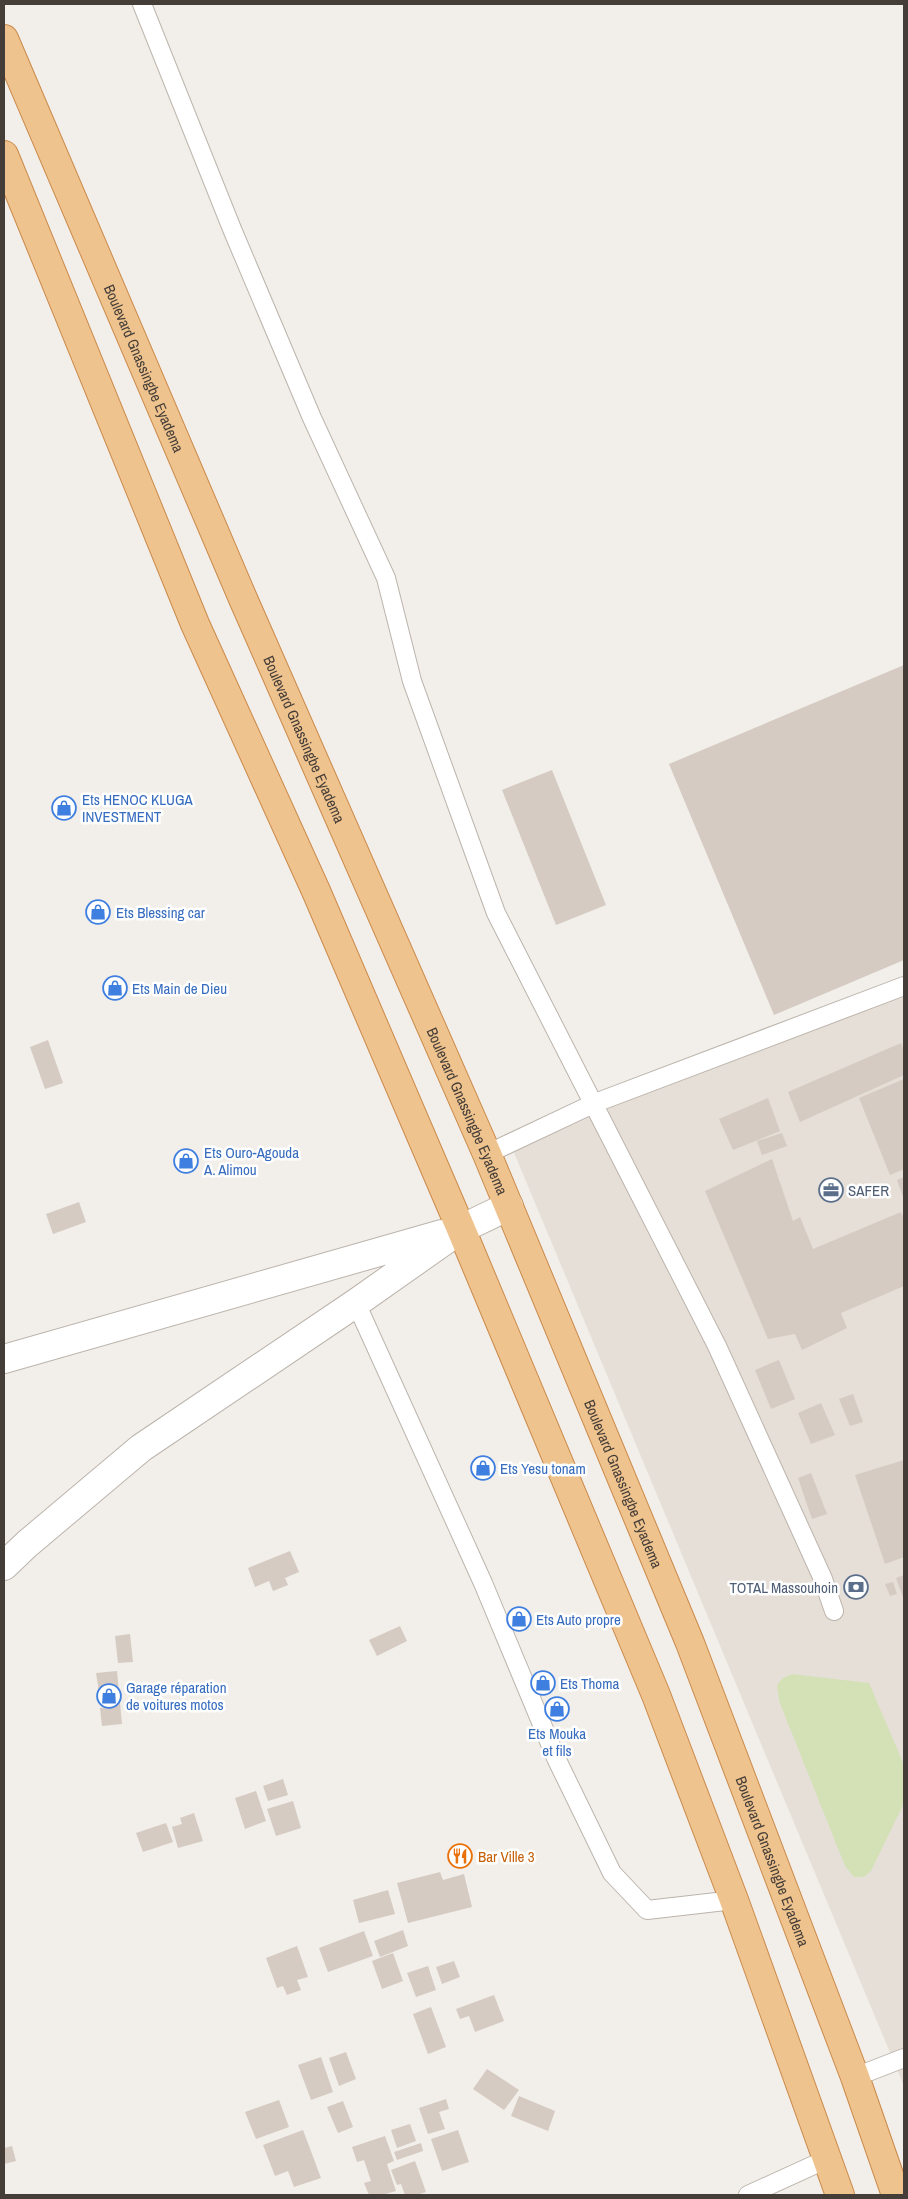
<svg xmlns="http://www.w3.org/2000/svg" width="908" height="2199" font-family="'Archivo Narrow',sans-serif">
	<style>
		.residential { fill: #e5dfd7 }
		.green { fill: #d4e1b6 }
		.building { fill: #d5cbc2 }
		.lines { fill: none; stroke-linecap: round; stroke-linejoin: round }
		.service-casing { stroke: #bcb4ac; stroke-width: 20 }
		.minor-casing { stroke: #bcb4ac; stroke-width: 30 }
		.trunk-casing { stroke: #ca8a4a; stroke-width: 30 }
		.service { stroke: #fff; stroke-width: 18 }
		.minor { stroke: #fff; stroke-width: 28 }
		.trunk { stroke: #efc38e; stroke-width: 28 }
		.labels { text-anchor: middle; dominant-baseline: central; stroke-width: 5; stroke-linejoin: round; paint-order: stroke }
		.street-label { font-size: 15px; fill: #453e38; stroke: #fff }
		.shop-label { font-size: 15px; fill: #366cbe; stroke: #fff; text-anchor: start }
		.service-label { font-size: 15px; fill: #4e5e75; stroke: #fff; text-anchor: start }
		.food-label { font-size: 15px; fill: #c56008; stroke: #fff; text-anchor: start }
	</style>
	<rect width="100%" height="100%" fill="#f2eee9"/>
	<!-- residential -->
	<path class="residential" d="M 904,986 L 904,2086 L 510,1143 Z"/>
	<!-- green -->
	<path class="green" d="M 792,1674 L 869,1683 L 904,1765 L 904,1803 L 871,1871 L 864,1877 L 854,1877 L 845,1866 L 779,1701 L 777,1685 L 783,1678 Z"/>
	<!-- building -->
	<path class="building" d="M 904,665 L 904,960 L 774,1015 L 669,764 Z
		M 552,770 L 606,905 L 556,925 L 502,790 Z
		M 48,1040 L 63,1083 L 45,1089 L 30,1047 Z
		M 901,1043 L 904,1051 L 904,1075 L 800,1122 L 788,1092 Z
		M 904,1079 L 904,1169 L 890,1175 L 859,1098 Z
		M 768,1098 L 780,1131 L 733,1150 L 719,1119 Z
		M 782,1133 L 787,1146 L 762,1155 L 757,1141 Z
		M 772,1159 L 793,1221 L 800,1217 L 813,1249 L 901,1212 L 904,1219 L 904,1286 L 841,1313 L 847,1328 L 802,1350 L 795,1334 L 768,1339 L 705,1191 Z
		M 904,1177 L 904,1200 L 897,1180 Z
		M 79,1202 L 86,1222 L 53,1234 L 46,1214 Z
		M 779,1360 L 795,1399 L 771,1409 L 755,1370 Z
		M 853,1394 L 863,1422 L 850,1426 L 839,1399 Z
		M 821,1403 L 835,1435 L 811,1444 L 798,1413 Z
		M 904,1460 L 904,1557 L 885,1564 L 855,1475 Z
		M 811,1473 L 827,1514 L 812,1519 L 798,1478 Z
		M 290,1551 L 299,1572 L 285,1578 L 288,1585 L 273,1591 L 269,1581 L 255,1587 L 248,1568 Z
		M 904,1575 L 904,1600 L 896,1578 Z
		M 893,1582 L 897,1594 L 890,1596 L 885,1584 Z
		M 400,1626 L 407,1641 L 377,1656 L 369,1640 Z
		M 130,1634 L 133,1662 L 118,1663 L 115,1636 Z
		M 117,1671 L 122,1724 L 102,1726 L 100,1708 L 107,1707 L 105,1691 L 99,1692 L 96,1673 Z
		M 283,1779 L 288,1795 L 268,1801 L 263,1786 Z
		M 256,1791 L 266,1821 L 245,1829 L 235,1798 Z
		M 293,1801 L 301,1828 L 276,1836 L 267,1809 Z
		M 194,1813 L 203,1841 L 178,1848 L 172,1827 L 182,1824 L 180,1818 Z
		M 166,1823 L 173,1842 L 143,1852 L 136,1833 Z
		M 440,1872 L 443,1880 L 464,1874 L 472,1907 L 408,1923 L 397,1883 Z
		M 388,1890 L 395,1914 L 359,1923 L 353,1900 Z
		M 403,1930 L 408,1946 L 380,1957 L 374,1941 Z
		M 364,1931 L 373,1956 L 328,1972 L 319,1948 Z
		M 297,1946 L 308,1977 L 297,1980 L 301,1990 L 287,1995 L 283,1986 L 277,1988 L 266,1958 Z
		M 393,1953 L 403,1981 L 382,1989 L 372,1961 Z
		M 454,1961 L 460,1977 L 442,1984 L 436,1967 Z
		M 428,1966 L 436,1990 L 416,1997 L 407,1973 Z
		M 494,1995 L 504,2021 L 475,2032 L 469,2016 L 460,2019 L 456,2009 Z
		M 431,2007 L 446,2047 L 428,2054 L 413,2014 Z
		M 346,2052 L 356,2079 L 339,2086 L 329,2058 Z
		M 321,2057 L 333,2092 L 311,2100 L 298,2065 Z
		M 487,2069 L 519,2090 L 504,2110 L 473,2089 Z
		M 519,2096 L 555,2111 L 548,2131 L 511,2116 Z
		M 446,2099 L 449,2109 L 439,2112 L 445,2129 L 428,2134 L 419,2108 Z
		M 279,2100 L 289,2127 L 256,2139 L 245,2112 Z
		M 343,2101 L 353,2127 L 338,2133 L 327,2107 Z
		M 410,2124 L 416,2141 L 397,2148 L 391,2130 Z
		M 303,2130 L 321,2178 L 294,2187 L 288,2171 L 275,2176 L 263,2145 Z
		M 458,2130 L 469,2162 L 442,2171 L 431,2139 Z
		M 385,2136 L 394,2161 L 387,2164 L 396,2191 L 382,2195 L 369,2195 L 364,2183 L 371,2181 L 364,2160 L 357,2162 L 352,2147 Z
		M 421,2143 L 423,2151 L 397,2160 L 394,2152 Z
		M 12,2146 L 16,2161 L 4,2164 L 4,2148 Z
		M 415,2161 L 426,2192 L 417,2195 L 405,2195 L 401,2184 L 397,2185 L 391,2170 Z"/>
	<g class="lines">
		<!-- service casing -->
		<g class="service-casing">
			<path id="service" d="M 142,4 L 232,229 L 312,418 L 386,578 L 412,681 L 496,913 L 717,1346 L 823,1579 L 834,1611
				M 487,1154 L 595,1103 L 904,986
				M 356,1303 L 483,1583 L 556,1758 L 612,1873 L 647,1910 L 734,1900
				M 855,2077 L 904,2058
				M 748,2195 L 827,2159"/>
		</g>
		<!-- minor casing -->
		<g class="minor-casing">
			<path id="minor" d="M 4,1359 L 442,1234
				M 4,1566 L 27,1544 L 141,1448 L 356,1303 L 461,1229 L 509,1206"/>
		</g>
		<!-- trunk casing -->
		<g class="trunk-casing">
			<g id="trunk">
				<path id="s1" d="M 4,39 L 244,601 L 487,1154 L 690,1643 L 855,2077 L 896,2195"/>
				<path d="M 4,155 L 195,624 L 316,891 L 461,1229 L 656,1695 L 734,1900 L 840,2195"/>
			</g>
		</g>
		<!-- service -->
		<use href="#service" class="service"/>
		<!-- minor -->
		<use href="#minor" class="minor"/>
		<!-- trunk -->
		<use href="#trunk" class="trunk"/>
	</g>
	<!-- icons -->
	<defs>
		<g id="shop-ring" transform="scale(1.25)"><circle r="9.5" fill="#fff" stroke="#3f7fe0" stroke-width="1.5"/><path d="M-5-2.5h2.3a2.7 3.5 0 0 1 5.4 0H5L5.5 6h-11ZM-1.5-2.5h3a1.5 2.3 0 0 0-3 0Z" fill="#3f7fe0"/></g>
		<g id="office-ring" transform="scale(1.25)"><circle r="9.5" fill="#fff" stroke="#5c6f8a" stroke-width="1.5"/><path d="M-6-3h4V-5.5h4V-3h4V5H-6ZM-1-4.5V-3h2v-1.5ZM-6 0V1H6V0Z" fill="#5c6f8a"/></g>
		<g id="bank-ring" transform="scale(1.25)"><circle r="9.5" fill="#fff" stroke="#5c6f8a" stroke-width="1.5"/><path d="M-6-4H6V4H-6ZM0-2.3a2.3 2.3 0 1 0 0 4.6a2.3 2.3 0 1 0 0-4.6Z" fill="#5c6f8a"/></g>
		<g id="restaurant-ring" transform="scale(1.25)"><circle r="9.5" fill="#fff" stroke="#e8710a" stroke-width="1.5"/><path d="M-5-6h1v4h1v-4h1v4h1v-4h1v5L-1.5 .5V6h-2V.5L-5-1ZM5-6V6H3V1.5H1.5Q1.5-4 5-6Z" fill="#e8710a"/></g>
	</defs>
	<g fill-rule="evenodd">
		<use href="#shop-ring" x="64" y="808"/>
		<use href="#shop-ring" x="98" y="912"/>
		<use href="#shop-ring" x="115" y="988"/>
		<use href="#shop-ring" x="186" y="1161"/>
		<use href="#office-ring" x="831" y="1190"/>
		<use href="#shop-ring" x="483" y="1468"/>
		<use href="#bank-ring" x="856" y="1587"/>
		<use href="#shop-ring" x="519" y="1619"/>
		<use href="#shop-ring" x="543" y="1683"/>
		<use href="#shop-ring" x="109" y="1696"/>
		<use href="#shop-ring" x="557" y="1709"/>
		<use href="#restaurant-ring" x="460" y="1856"/>
	</g>
	<g class="labels">
		<!-- street labels -->
		<g class="street-label">
			<text stroke="none"><textPath href="#s1" startOffset="358">Boulevard Gnassingbe Eyadema</textPath></text>
			<text stroke="none"><textPath href="#s1" startOffset="762">Boulevard Gnassingbe Eyadema</textPath></text>
			<text stroke="none"><textPath href="#s1" startOffset="1168">Boulevard Gnassingbe Eyadema</textPath></text>
			<text stroke="none"><textPath href="#s1" startOffset="1572">Boulevard Gnassingbe Eyadema</textPath></text>
			<text stroke="none"><textPath href="#s1" startOffset="1978">Boulevard Gnassingbe Eyadema</textPath></text>
		</g>
		<!-- shop labels -->
		<g class="shop-label">
			<text x="82" y="799">Ets HENOC KLUGA<tspan x="82" dy="17">INVESTMENT</tspan></text>
			<text x="116" y="912">Ets Blessing car</text>
			<text x="132" y="988">Ets Main de Dieu</text>
			<text x="204" y="1152">Ets Ouro-Agouda<tspan x="204" dy="17">A. Alimou</tspan></text>
			<text x="500" y="1468">Ets Yesu tonam</text>
			<text x="536" y="1619">Ets Auto propre</text>
			<text x="560" y="1683">Ets Thoma</text>
			<text x="126" y="1687">Garage réparation<tspan x="126" dy="17">de voitures motos</tspan></text>
			<text x="557" y="1733" text-anchor="middle">Ets Mouka<tspan x="557" dy="17">et fils</tspan></text>
		</g>
		<!-- service labels -->
		<g class="service-label">
			<text x="848" y="1190">SAFER</text>
			<text x="838" y="1587" text-anchor="end">TOTAL Massouhoin</text>
		</g>
		<!-- food labels -->
		<g class="food-label">
			<text x="478" y="1856">Bar Ville 3</text>
		</g>
	</g>
	<!-- border -->
	<rect width="908" height="2199" fill="none" stroke="#453e38" stroke-width="10"/>
</svg>
